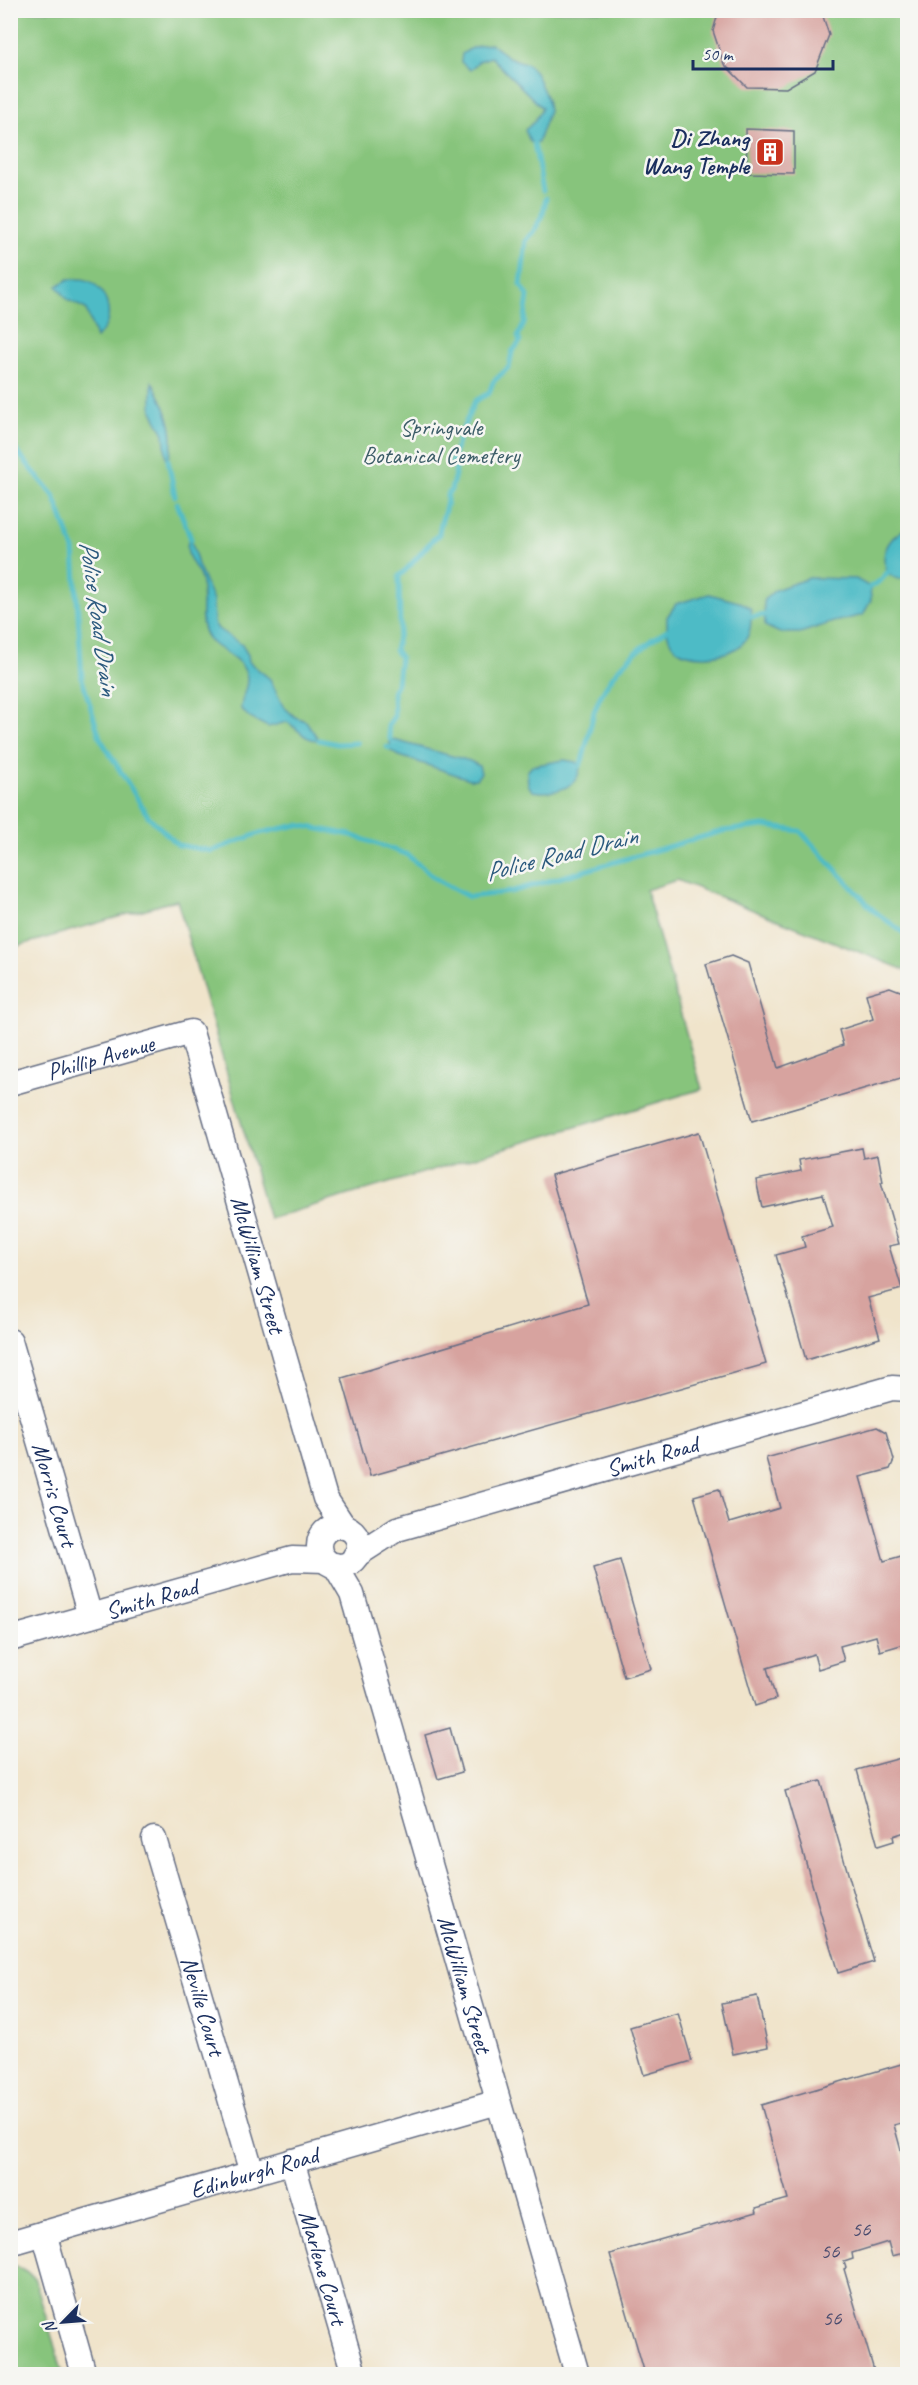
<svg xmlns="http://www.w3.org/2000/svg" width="918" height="2385" font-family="Caveat,sans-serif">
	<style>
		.green { fill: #87c47b; stroke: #517a6c; stroke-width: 1.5 }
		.water { fill: #4dbbc6; stroke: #347592; stroke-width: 1.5 }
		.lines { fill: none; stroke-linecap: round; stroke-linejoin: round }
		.stream { stroke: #4dbbc6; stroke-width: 5 }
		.building { fill: #d7a39f }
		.minor-casing { stroke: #666e84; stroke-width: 27 }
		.minor { stroke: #fff; stroke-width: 24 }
		.labels { text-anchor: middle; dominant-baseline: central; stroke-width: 5; stroke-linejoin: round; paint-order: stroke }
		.number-label { font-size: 21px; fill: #4a4c6e }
		.poi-label { font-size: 24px; font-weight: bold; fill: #1b2f5e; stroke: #f6f6f2; text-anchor: end }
		.park-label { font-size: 24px; fill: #3b5c67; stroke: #f6f6f2 }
		.street-label { font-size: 24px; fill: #1b2f5e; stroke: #f6f6f2 }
		.water-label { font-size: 26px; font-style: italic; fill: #2a597d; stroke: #f6f6f2 }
	</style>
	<rect width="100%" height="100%" fill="#f6f6f2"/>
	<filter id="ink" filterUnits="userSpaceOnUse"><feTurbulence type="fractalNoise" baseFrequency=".0167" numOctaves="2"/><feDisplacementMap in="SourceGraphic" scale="12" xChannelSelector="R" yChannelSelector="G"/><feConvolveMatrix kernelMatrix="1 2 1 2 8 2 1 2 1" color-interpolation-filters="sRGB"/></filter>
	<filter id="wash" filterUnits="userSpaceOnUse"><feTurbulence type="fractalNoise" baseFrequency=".008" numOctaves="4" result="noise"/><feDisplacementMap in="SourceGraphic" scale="24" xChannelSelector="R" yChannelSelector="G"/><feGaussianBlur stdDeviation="1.35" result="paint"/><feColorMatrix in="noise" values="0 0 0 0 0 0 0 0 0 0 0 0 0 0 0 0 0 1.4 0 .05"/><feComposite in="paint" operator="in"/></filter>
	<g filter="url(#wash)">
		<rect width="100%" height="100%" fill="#f0e4cb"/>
		<!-- green -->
		<path class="green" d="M 11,11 L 907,11 L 907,971 L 677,880 L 646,890 L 702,1089 L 269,1219 L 177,900 L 11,948 Z
			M 11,2265 L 14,2265 L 34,2277 L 63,2374 L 11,2374 Z"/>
		<!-- water -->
		<path class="water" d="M 491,44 L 508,57 L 527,64 L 535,72 L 547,99 L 549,110 L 538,142 L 530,142 L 525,130 L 534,122 L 542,108 L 491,57 L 479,61 L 470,70 L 461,62 L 462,54 C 472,47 479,45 491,44 Z
			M 69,279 C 77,279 86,278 93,283 C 106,292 113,313 105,327 C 103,331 99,334 96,338 L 86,309 L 68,300 L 57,286 Z
			M 152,382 C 165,404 179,435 168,460 L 166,457 L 164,434 L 152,411 Z
			M 907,528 L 907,577 C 892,585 881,566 885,552 C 888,541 897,533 907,528 Z
			M 191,539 L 198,565 L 213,601 L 214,623 L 218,629 L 242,645 L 248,655 L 249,662 L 270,679 L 283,706 L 295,717 L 306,721 L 319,740 C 305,741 299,729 287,722 L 268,727 L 250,718 L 241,709 C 241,697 250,684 246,673 C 238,653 214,651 206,635 C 198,619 204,600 202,584 C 200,567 184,561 188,541 Z
			M 809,578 L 856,579 L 870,587 L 871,600 L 863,615 L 833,622 L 800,633 L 780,633 L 765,626 L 764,600 L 775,590 Z
			M 709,594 L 742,603 L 751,609 C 751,622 752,634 742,644 C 728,658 684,662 672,644 C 666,636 667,626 667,617 L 676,604 Z
			M 390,739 L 470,761 L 479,766 L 481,773 L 476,779 L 469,779 L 397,755 L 390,750 Z
			M 564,760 L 576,762 L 580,766 C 579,790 551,794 532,791 L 528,784 L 527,772 L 532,766 Z"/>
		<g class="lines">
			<!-- stream -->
			<path class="stream" d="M 534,143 L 543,191
				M 10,448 L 14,448 L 54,496 L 74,550 L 82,679 L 100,738 L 148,816 L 178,845 L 212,851 L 260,833 L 298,825 L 351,835 L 406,854 L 439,881 L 469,897 L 510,892 L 723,831 L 764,826 L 800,831 L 874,911 L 908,936
				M 168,460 L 175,496
				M 177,503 L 191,539
				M 870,587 L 880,581 L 888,572
				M 751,617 L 765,615
				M 390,739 L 388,726 L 394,716 L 393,691 L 397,683 L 400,657 L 395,650 L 400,628 L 399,576 C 414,564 424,547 439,534 C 440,519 448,509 447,495 L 451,490 L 456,470 L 452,461 L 460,435 L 475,401 L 489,393 L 493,382 L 509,367 L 512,352 L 520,342 L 518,336 L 524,324 L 528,296 L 521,285 L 526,240 L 534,232 L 543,213 L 546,198
				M 319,740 L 337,744 L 357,743
				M 387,747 L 390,748
				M 580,766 C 587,748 589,730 594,712 C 606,675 635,649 667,630"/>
		</g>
		<g id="blocks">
			<!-- building -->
			<path class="building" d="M 719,10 L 821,10 L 829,35 L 815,71 L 786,88 L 747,87 L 724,64 L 713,31 Z
				M 746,129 L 794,131 L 794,174 L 747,173 Z
				M 731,956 L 748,963 L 778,1068 L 843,1045 L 839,1030 L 873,1019 L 866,994 L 890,987 L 908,994 L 908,1076 L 752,1121 L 706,964 Z
				M 699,1132 L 766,1364 L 370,1476 L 342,1378 L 588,1304 L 551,1175 Z
				M 862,1148 L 864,1158 L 878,1155 L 883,1182 L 881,1182 L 899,1244 L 889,1246 L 902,1289 L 868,1298 L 880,1338 L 806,1360 L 776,1255 L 805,1247 L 802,1236 L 833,1227 L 823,1194 L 762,1207 L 756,1180 L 801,1171 L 799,1160 Z
				M 877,1427 L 886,1432 L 894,1460 L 890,1469 L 860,1477 L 884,1561 L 908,1554 L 908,1643 L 880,1651 L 876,1636 L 840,1646 L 844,1661 L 818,1669 L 814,1654 L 767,1668 L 776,1699 L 755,1706 L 694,1496 L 719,1489 L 729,1523 L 780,1508 L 766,1458 Z
				M 620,1560 L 651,1669 L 624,1677 L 593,1568 Z
				M 450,1728 L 462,1772 L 438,1779 L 425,1735 Z
				M 908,1756 L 908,1831 L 893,1836 L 894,1841 L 878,1846 L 857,1770 Z
				M 821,1781 L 874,1962 L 838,1973 L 785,1791 Z
				M 757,1996 L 768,2047 L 733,2054 L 722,2003 Z
				M 678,2013 L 692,2061 L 644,2075 L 630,2027 Z
				M 908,2062 L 908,2121 L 894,2125 L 905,2165 L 908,2165 L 908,2252 L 892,2256 L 888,2242 L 852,2253 L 853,2259 L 844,2262 L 846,2268 L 844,2269 L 875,2374 L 645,2374 L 610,2254 L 757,2212 L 756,2208 L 788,2199 L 761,2105 Z"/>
		</g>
	</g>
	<g filter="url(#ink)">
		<use href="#blocks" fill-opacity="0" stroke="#666e84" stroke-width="1.5"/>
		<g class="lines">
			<!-- minor casing -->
			<g class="minor-casing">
				<g id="minor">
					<path id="s1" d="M 10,1083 L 191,1032 L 325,1498 L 344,1527"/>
					<path id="s2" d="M 10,1341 L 90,1616"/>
					<circle cx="339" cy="1546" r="20"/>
					<path id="s3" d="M 355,1556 L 397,1529 L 892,1388 L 908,1389"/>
					<path id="s4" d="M 335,1565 L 352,1594 L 577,2374"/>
					<path id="s5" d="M 10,1639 L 292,1559 L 325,1560"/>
					<path id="s6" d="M 154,1839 L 252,2173"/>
					<path id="s7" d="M 292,2161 L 354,2374"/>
					<path d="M 44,2233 L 84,2374"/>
					<path id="s8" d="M 10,2243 L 498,2102"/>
				</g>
			</g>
			<!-- minor -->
			<use href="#minor" class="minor"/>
		</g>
	</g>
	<!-- icons -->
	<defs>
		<g id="building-square" transform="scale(1.5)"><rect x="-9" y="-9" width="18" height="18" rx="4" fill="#c8321e" stroke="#f6f6f2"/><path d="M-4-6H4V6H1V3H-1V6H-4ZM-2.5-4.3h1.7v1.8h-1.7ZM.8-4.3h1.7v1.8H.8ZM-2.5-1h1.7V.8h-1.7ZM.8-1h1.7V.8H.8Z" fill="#fff"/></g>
	</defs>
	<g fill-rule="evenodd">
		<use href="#building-square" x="770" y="152"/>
	</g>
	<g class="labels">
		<!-- number labels -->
		<g class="number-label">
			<text x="861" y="2229">56</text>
			<text x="830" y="2251">56</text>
			<text x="832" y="2318">56</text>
		</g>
		<!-- poi labels -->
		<g class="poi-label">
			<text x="749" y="138">Di Zhang<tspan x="749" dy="28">Wang Temple</tspan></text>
		</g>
		<!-- park labels -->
		<g class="park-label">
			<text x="441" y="427">Springvale<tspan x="441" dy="28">Botanical Cemetery</tspan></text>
		</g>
		<!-- street labels -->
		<g class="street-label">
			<text stroke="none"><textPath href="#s1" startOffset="94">Phillip Avenue</textPath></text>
			<text stroke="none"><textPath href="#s1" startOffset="430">McWilliam Street</textPath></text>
			<text stroke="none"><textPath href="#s3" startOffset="315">Smith Road</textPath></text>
			<text stroke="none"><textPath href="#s2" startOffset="160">Morris Court</textPath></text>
			<text stroke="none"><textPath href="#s5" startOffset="147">Smith Road</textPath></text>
			<text stroke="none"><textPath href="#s4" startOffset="440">McWilliam Street</textPath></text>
			<text stroke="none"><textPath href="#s6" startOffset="174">Neville Court</textPath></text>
			<text stroke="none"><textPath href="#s8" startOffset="254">Edinburgh Road</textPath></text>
			<text stroke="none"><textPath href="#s7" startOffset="111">Marlene Court</textPath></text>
		</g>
		<!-- water labels -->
		<g class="water-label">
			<text transform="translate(99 618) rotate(82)">Police Road Drain</text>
			<text transform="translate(561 854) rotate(-14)">Police Road Drain</text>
		</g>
	</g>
	<!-- margin -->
	<rect width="918" height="2385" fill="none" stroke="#f6f6f2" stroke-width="36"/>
	<!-- north arrow -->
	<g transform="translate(63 2322) rotate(245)" stroke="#f6f6f2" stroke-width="4.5" paint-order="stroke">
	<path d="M0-4.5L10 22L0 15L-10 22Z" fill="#1b2f5e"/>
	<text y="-9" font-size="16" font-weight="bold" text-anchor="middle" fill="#1b2f5e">N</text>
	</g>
	<!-- scale -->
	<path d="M693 60v9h140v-9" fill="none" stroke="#1b2f5e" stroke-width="3"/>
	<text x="702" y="60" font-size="18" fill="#1b2f5e" stroke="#f6f6f2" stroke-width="4.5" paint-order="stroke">50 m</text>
</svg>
